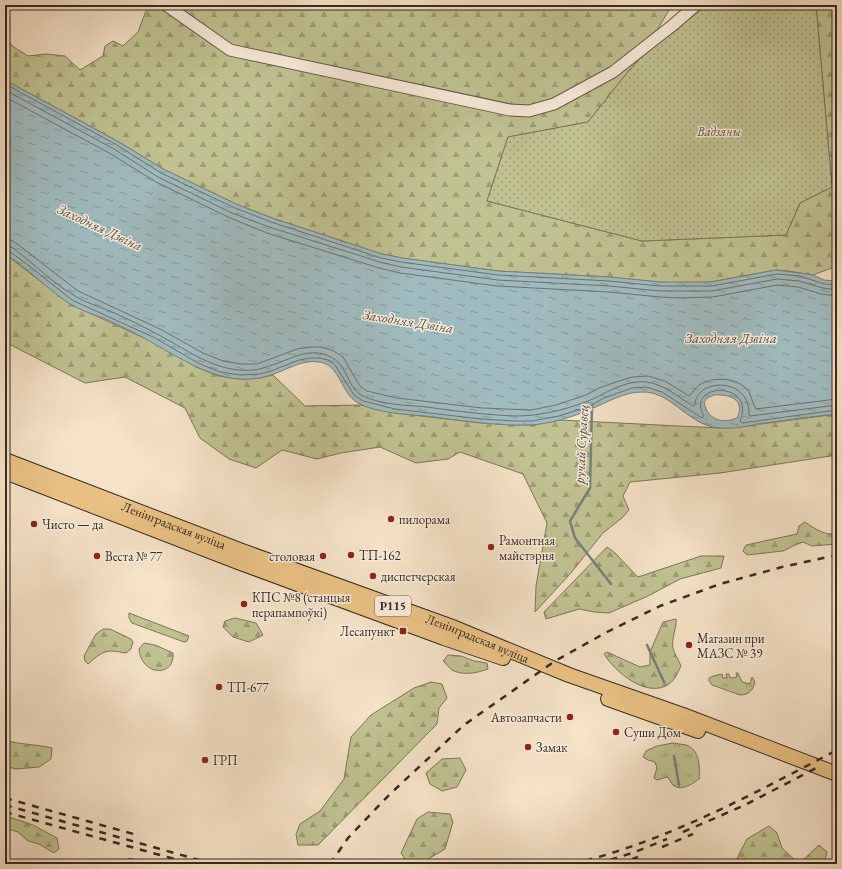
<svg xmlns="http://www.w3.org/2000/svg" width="842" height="869" font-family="'EB Garamond',serif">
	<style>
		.grass { fill: url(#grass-tufts); stroke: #7c765a }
		.forest { fill: url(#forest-firs); stroke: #7c765a }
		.garden { fill: url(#garden-dots); stroke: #7c765a }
		.water { fill: url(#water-ripples); stroke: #768180; fill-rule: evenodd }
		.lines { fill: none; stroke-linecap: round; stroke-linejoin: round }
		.shore { stroke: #6c7270; stroke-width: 1 }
		.stream { stroke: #768180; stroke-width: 2.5 }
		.minor-casing { stroke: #66584a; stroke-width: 13 }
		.major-casing { stroke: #372a21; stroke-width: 16 }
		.minor { stroke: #f8ecdb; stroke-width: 11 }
		.major { stroke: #eac184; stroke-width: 14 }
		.rail { stroke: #372a21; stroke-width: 2.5; stroke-dasharray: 7 7; stroke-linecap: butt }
		.poi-dot { fill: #8f2418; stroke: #f8ecdb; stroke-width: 1.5 }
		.labels { text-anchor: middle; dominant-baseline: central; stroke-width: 3; stroke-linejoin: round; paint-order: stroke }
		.shield { fill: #f8ecdb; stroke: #716459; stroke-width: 1 }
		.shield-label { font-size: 12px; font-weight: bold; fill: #372a21 }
		.park-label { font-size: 13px; font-style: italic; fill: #5a503d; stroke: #f8ecdb }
		.poi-label { font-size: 13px; fill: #372a21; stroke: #f8ecdb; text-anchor: start }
		.street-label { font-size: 13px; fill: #372a21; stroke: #f8ecdb }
		.water-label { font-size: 14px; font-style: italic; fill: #514e48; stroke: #f8ecdb }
	</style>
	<defs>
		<pattern id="grass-tufts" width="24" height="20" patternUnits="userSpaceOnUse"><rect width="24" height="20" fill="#c1c292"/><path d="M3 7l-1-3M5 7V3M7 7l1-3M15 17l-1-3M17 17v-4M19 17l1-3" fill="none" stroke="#9e9e77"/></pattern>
		<pattern id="forest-firs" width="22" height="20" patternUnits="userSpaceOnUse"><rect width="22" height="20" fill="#c1c292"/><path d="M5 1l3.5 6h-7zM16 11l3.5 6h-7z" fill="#9e9e77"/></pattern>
		<pattern id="garden-dots" width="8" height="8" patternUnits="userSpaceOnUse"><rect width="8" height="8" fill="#c1c292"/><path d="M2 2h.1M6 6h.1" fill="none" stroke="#9e9e77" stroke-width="1.8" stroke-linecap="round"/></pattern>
		<pattern id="water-ripples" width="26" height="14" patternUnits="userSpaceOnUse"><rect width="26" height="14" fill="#a0bbbf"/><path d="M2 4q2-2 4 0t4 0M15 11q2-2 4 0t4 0" fill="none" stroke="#83989b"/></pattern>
	</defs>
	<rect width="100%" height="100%" fill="#f5e2c7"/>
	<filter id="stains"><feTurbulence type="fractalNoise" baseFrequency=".005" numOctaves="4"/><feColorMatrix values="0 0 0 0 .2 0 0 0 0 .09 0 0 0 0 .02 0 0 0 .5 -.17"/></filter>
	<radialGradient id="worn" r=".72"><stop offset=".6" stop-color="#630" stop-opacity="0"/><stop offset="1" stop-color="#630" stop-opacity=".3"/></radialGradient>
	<!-- grass -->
	<path class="grass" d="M 129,613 L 189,636 L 187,641 L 184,642 L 132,623 L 129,618 Z
		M 736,673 L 738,673 L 742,682 L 750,684 L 752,677 L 755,682 C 753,690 749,695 740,695 L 712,685 L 709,681 L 709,678 L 713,676 L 722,674 L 723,678 L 727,678 L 726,674 L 729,674 L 730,678 L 737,677 Z
		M 673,743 C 677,744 682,744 686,745 C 700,749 700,768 699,779 C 692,784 681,792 673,785 C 670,782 670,779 667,777 L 657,780 L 654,778 L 657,768 L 655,762 L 648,760 L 643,757 L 646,751 L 657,746 Z
		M 129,858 L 156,864 L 124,864 Z"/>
	<!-- forest -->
	<path class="forest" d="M 5,5 L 10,5 L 5,27 Z
		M 147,5 L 672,5 L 641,57 L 627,73 L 588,122 L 508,137 L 487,201 L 642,241 L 786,235 L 800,203 L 832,187 L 816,5 L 837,5 L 837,266 L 813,275 L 788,271 L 776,270 L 711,282 L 680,283 L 660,282 L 609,277 L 498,271 L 402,258 L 382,254 L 272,218 L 236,204 L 163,169 L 119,142 L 5,80 L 5,35 L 12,46 L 28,56 L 46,54 L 65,56 L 80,70 L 103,56 L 105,46 L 113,41 L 123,46 L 138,32 L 147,8 Z
		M 5,254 L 70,304 L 153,342 L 196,367 L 219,376 L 240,379 L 260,378 L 273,375 L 305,406 L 361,405 L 395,413 L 481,423 L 514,425 L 532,425 L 560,420 L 719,428 L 738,427 L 837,414 L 837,455 L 720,473 L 630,482 L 623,496 L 629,510 L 623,517 L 603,533 L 570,574 L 535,612 L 536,586 L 547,523 L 523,474 L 460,452 L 448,459 L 416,463 L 380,447 L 341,453 L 317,459 L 282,450 L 256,468 L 229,459 L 200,438 L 185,408 L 125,377 L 85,383 L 5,342 Z
		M 805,522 C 814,528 826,537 837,533 L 837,544 L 812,546 L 803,542 L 793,546 L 783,551 L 747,555 L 743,551 L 746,545 L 797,534 L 799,526 Z
		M 607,547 L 615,553 L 638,577 L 701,556 L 724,556 L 721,568 L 680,579 L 648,596 L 609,613 L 594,612 L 579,609 L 546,619 L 544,612 Z
		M 235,618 L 256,623 L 263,635 L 249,642 L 233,637 L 223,627 L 225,621 Z
		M 676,619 C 677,628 671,638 673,648 C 674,654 679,660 681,666 C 678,672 675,680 669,684 C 647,699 615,672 604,654 L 607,652 L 640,667 L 650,665 L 650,652 L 663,622 Z
		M 103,629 L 110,629 L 131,639 L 133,642 L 131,649 L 126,653 C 122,653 117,651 113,651 C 103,650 95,658 88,664 L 85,661 L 84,656 L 96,634 Z
		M 144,643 L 155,645 L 173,653 C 175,678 141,676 139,649 Z
		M 448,655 L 461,656 L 474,661 L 487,663 L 488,669 C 477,673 463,676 452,670 C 449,668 446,663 443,661 Z
		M 431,682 L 442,684 L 447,698 L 439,708 L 437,724 L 318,845 L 298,845 L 296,834 L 300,824 L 320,811 L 344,779 L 351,737 L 371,715 L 414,688 Z
		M 5,740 C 20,745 36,744 52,748 L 51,759 L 39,767 L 15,769 L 6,766 L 5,765 Z
		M 460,758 L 466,770 L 457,787 L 442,791 L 430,784 L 426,773 L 442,759 Z
		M 428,812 L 450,814 L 453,822 L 445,849 L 423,862 L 407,863 L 401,853 L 417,819 Z
		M 9,817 L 33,825 L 57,838 L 59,849 L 54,853 L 39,844 L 28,841 L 18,832 L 5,828 L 5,818 Z
		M 769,826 L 777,833 L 782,848 L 799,864 L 734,864 L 747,839 Z
		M 819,845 L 827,852 L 824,864 L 799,864 Z"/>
	<!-- garden -->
	<path class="garden" d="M 707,5 L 816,5 L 832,187 L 800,203 L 786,235 L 642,241 L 487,201 L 508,137 L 588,122 L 627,73 L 641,57 Z"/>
	<!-- water -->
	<path class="water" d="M 5,80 L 119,142 L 163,169 L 236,204 L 272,218 L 382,254 L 402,258 L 498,271 L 609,277 L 660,282 L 711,282 L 776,270 L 800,273 L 813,275 L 824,280 L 837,281 L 837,414 C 813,416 789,420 765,423 C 746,426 724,432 706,425 C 684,417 667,391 642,392 C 624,392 608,402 591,409 C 573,417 550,424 530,425 C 495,426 459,420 425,416 C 405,414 376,413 358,403 C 340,393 341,365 319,362 C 302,359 287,370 271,375 C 261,378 250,380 240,379 C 202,377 166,348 132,332 C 123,327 113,322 103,318 C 92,314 80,310 70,304 C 47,289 28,268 5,254 ZM 714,395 C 729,394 746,399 737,418 C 722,424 707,420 704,402 L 707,398 Z"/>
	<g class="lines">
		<!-- shore -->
		<path class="shore" d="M 5,84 L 117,145 L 161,173 L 235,208 L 271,222 L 381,258 L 401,262 L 498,275 L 609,281 L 660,286 L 712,286 L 777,274 L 800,276 L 824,284 L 837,285
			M 5,90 L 114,149 L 158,177 L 232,213 L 269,227 L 380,262 L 401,267 L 498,280 L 609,286 L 660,291 L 712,291 L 777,279 L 799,281 L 823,288 L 837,290
			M 5,97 L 111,154 L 156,182 L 230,218 L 267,233 L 379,268 L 400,273 L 497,286 L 609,292 L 660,297 L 680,298 L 713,297 L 777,285 L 798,287 L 821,294 L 837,296
			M 5,239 L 11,240 L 16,243 L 78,291 L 160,329 L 203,353 L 223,361 L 241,364 L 257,364 L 297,349 L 310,347 L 321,347 L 332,350 L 343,357 L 358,383 L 361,387 L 367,391 L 397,398 L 482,408 L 531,410 L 556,405 L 586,395 L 599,388 L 616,382 L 632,377 L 648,376 L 665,381 L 689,396 C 693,393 695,388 699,385 C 714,376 739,377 749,392 C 752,398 753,405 756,409 L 837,399
			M 5,245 L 13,248 C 33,263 54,284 75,296 C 86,303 98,306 110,311 C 126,318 142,326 157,334 C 184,348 208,367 239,370 C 249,371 260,370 269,366 C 287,361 304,349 323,354 C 350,361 344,386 363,396 C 382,405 406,405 426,407 C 456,411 486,415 516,416 C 540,416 563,410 586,402 C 605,394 624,380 646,382 C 664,384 678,397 693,406 L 695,405 C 696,377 751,377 749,415 L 750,416 L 837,405
			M 5,250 L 9,251 L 28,265 L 72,300 L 155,338 L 198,363 L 220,372 L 240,375 L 259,374 L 271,371 L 299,360 L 310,358 L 320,358 L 328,360 L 335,365 L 354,395 L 363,401 L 395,409 L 481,419 L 514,421 L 532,421 L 559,416 L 590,406 L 604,398 L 632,388 L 646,387 L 662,392 L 702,418 L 704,416 C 684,382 757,380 740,421 L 742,423 L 837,410"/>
		<!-- stream -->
		<path class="stream" d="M 592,406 L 590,488 L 570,521 L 575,538 L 611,584
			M 647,645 L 664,682
			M 674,756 L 679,785"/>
		<!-- minor casing -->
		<g class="minor-casing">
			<path id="minor" d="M 166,5 L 230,50 L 510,110 L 529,111 L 554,104 L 613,72 L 673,25 L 696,5"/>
		</g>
		<!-- major casing -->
		<g class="major-casing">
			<g id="major">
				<path id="s1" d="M 5,460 L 242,551 L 450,626 L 569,675 L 683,715 L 837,774"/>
				<path d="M 5,472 L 238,562 L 444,638 L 503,658"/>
				<path d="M 608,699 L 698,731"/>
			</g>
		</g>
		<!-- minor -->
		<use href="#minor" class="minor"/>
		<!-- major -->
		<use href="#major" class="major"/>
		<!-- rail -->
		<path class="rail" d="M 5,798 L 137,835
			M 5,805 L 213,864
			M 5,812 L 178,860
			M 683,832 L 745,805 L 820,766
			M 662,847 L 693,834
			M 330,864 L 348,838 L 389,795 L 464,725 L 555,661 L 607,632 L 660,606 L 720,584 L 782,567 L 837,555
			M 572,864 C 665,842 753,794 837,750
			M 597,864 L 635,852 L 667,839
			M 619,864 L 638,857"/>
	</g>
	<!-- markers -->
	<g class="poi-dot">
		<circle cx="391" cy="519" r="4"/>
		<circle cx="34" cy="524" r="4"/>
		<circle cx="491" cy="547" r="4"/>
		<circle cx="351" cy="555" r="4"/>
		<circle cx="97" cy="556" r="4"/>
		<circle cx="323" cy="556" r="4"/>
		<circle cx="373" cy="576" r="4"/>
		<circle cx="244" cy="604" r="4"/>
		<rect x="399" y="627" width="8" height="8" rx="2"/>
		<circle cx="689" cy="645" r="4"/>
		<circle cx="219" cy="687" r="4"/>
		<circle cx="570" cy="717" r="4"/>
		<circle cx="616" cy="732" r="4"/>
		<circle cx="528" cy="747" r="4"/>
		<circle cx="205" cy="760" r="4"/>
	</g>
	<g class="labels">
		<!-- shield labels -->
		<rect class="shield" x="375" y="596" width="36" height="20" rx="3"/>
		<g class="shield-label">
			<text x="393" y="606">Р115</text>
		</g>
		<!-- park labels -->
		<g class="park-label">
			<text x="719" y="131">Вадзяны</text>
		</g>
		<!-- poi labels -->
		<g class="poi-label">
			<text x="399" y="519">пилорама</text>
			<text x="42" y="524">Чисто — да</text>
			<text x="499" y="540">Рамонтная<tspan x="499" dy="15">майстэрня</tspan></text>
			<text x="359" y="555">ТП-162</text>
			<text x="105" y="556">Веста № 77</text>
			<text x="315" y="556" text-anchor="end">столовая</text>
			<text x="381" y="576">диспетчерская</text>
			<text x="252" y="597">КПС №8 (станцыя<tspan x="252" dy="15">перапампоўкі)</tspan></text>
			<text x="395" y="631" text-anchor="end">Лесапункт</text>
			<text x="697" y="638">Магазин при<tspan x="697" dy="15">МАЗС № 39</tspan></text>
			<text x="227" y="687">ТП-677</text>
			<text x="562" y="717" text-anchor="end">Автозапчасти</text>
			<text x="624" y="732">Суши Дом</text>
			<text x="536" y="747">Замак</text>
			<text x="213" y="760">ГРП</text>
		</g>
		<!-- street labels -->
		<g class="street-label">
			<text stroke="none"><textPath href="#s1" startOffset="181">Ленінградская вуліца</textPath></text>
			<text stroke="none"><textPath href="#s1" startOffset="505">Ленінградская вуліца</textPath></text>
		</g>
		<!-- water labels -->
		<g class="water-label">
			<text transform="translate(100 227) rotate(25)">Заходняя Дзвіна</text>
			<text transform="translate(408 321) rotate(9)">Заходняя Дзвіна</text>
			<text x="731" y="338">Заходняя Дзвіна</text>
			<text transform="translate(581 444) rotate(-87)">ручай Суравец</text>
		</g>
	</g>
	<!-- margin -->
	<rect width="842" height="869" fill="none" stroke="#f5e2c7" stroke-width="20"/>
	<rect x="6" y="6" width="830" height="857" fill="none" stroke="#372a21" stroke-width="2"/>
	<rect x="10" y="10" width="822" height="849" fill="none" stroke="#372a21"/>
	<rect width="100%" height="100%" filter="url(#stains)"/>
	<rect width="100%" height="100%" fill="url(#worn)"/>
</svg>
